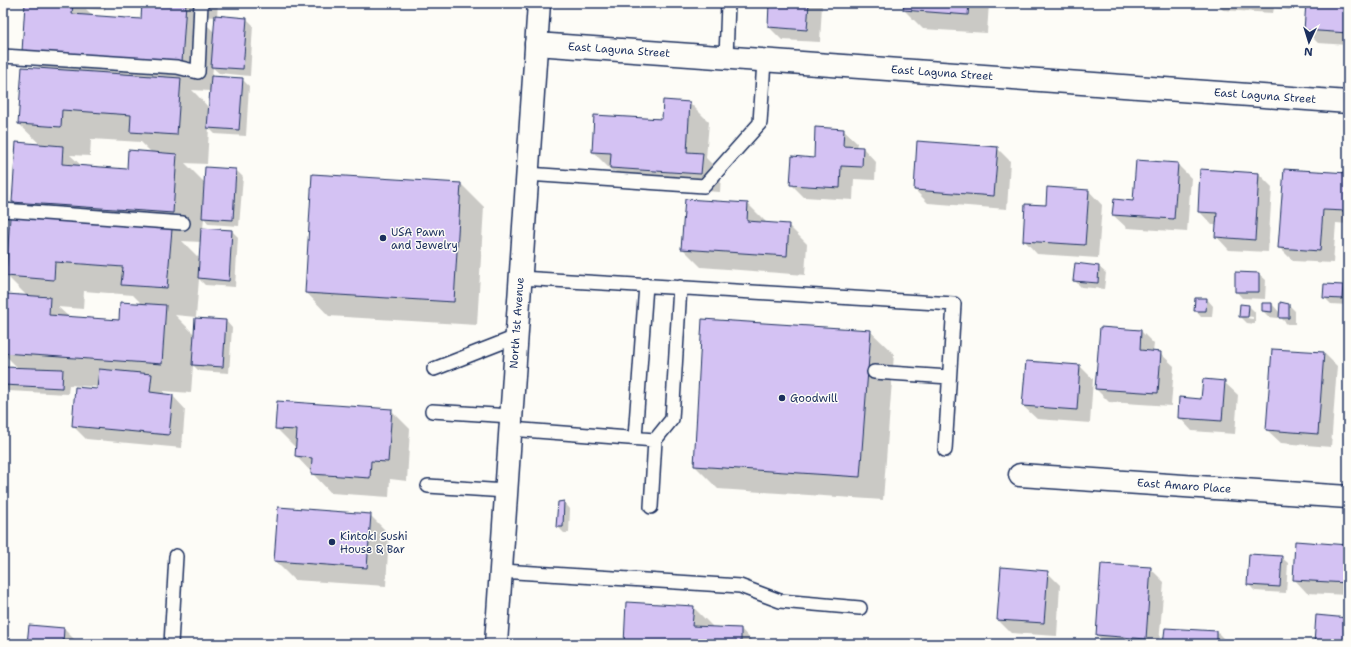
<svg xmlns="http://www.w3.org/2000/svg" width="1351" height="647" font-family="'Shantell Sans',sans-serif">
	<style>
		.shadow { fill: #0003; fill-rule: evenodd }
		.building { fill: #d4c2f3; stroke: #1b2f5e }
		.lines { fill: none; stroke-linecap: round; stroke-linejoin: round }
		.lane-casing { stroke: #1b2f5e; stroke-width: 16 }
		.street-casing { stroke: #1b2f5e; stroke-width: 25 }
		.secondary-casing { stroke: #1b2f5e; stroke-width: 25 }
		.lane { stroke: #fdfcf7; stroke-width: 13 }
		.street { stroke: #fdfcf7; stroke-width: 22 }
		.secondary { stroke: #fdfcf7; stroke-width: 22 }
		.poi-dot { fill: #1b2f5e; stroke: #fdfcf7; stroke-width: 1.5 }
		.labels { text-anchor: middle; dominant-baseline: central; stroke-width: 3; stroke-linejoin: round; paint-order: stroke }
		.street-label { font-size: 11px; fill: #1b2f5e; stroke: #fdfcf7 }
		.poi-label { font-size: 11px; fill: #1b2f5e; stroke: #fdfcf7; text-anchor: start }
	</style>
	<rect width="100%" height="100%" fill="#fdfcf7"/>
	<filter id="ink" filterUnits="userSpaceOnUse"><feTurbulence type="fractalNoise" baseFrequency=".025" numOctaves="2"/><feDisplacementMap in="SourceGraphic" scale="8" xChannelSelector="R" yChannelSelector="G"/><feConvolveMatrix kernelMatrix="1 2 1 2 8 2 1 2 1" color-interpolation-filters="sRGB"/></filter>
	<g filter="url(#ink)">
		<!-- shadow -->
		<path class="shadow" d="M 26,3 L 106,3 L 105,10 L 86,9 L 94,17 L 142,20 L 143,3 L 218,3 L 217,17 L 247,19 L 253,25 L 250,76 L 219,73 L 213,68 L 212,77 L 242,79 L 249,86 L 246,136 L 215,134 L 209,128 L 207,164 L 185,163 L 205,183 L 206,168 L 236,170 L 243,177 L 239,226 L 209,224 L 204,218 L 203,229 L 232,231 L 238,237 L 235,287 L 205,285 L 199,279 L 196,317 L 175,315 L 195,335 L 226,321 L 232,328 L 229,373 L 199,371 L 193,365 L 191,393 L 164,391 L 164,395 L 172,395 L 185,409 L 182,448 L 86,439 L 73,426 L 98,390 L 98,387 L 69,385 L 68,394 L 8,391 L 3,386 L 3,368 L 19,369 L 3,353 L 28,297 L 7,276 L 31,220 L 13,202 L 41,145 L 19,124 L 42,70 L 23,51 ZM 198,16 L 216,17 L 215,33 ZM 192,90 L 210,91 L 209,108 L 197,95 ZM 91,139 L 141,142 L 152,153 L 128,170 L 83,167 L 70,155 L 90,156 ZM 182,241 L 201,242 L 200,259 ZM 84,291 L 133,295 L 143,305 L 120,321 L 69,317 L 58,307 L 83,309 Z
			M 770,3 L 820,3 L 822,5 L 820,42 L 782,40 L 769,27 Z
			M 905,3 L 989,3 L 987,33 L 923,29 L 904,10 Z
			M 1216,3 L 1290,3 L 1290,10 L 1274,8 L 1273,13 L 1223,10 Z
			M 1307,3 L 1348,3 L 1348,45 L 1318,43 L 1305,30 Z
			M 690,103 L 709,122 L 706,158 L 721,173 L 720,192 L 630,186 L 615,171 L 612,171 L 593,152 L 663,120 Z
			M 843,130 L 857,143 L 856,148 L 863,148 L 876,162 L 875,180 L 854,179 L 853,200 L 804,197 L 791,184 Z
			M 997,148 L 1010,161 L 1007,209 L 928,203 L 915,190 Z
			M 1177,164 L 1191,178 L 1187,232 L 1127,228 L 1113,215 L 1134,202 Z
			M 1285,170 L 1348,174 L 1348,224 L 1336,223 L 1333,263 L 1293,261 L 1279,247 Z
			M 1259,174 L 1272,187 L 1268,252 L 1229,250 L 1216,236 L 1217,225 L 1212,225 L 1199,211 Z
			M 461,184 L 484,207 L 477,325 L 329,316 L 306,292 Z
			M 1089,191 L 1102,205 L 1098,258 L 1037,254 L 1024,240 L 1047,206 Z
			M 748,204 L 767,223 L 788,225 L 807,244 L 805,275 L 701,267 L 682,248 Z
			M 1076,264 L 1099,267 L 1106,273 L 1104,289 L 1081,287 L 1074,280 Z
			M 1259,274 L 1266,280 L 1265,299 L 1242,298 L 1236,291 Z
			M 1342,286 L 1348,292 L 1348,305 L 1331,304 L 1324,297 Z
			M 1207,299 L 1213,306 L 1212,317 L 1201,317 L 1195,310 Z
			M 1263,304 L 1272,304 L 1280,313 L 1289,305 L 1295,311 L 1295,324 L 1287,324 L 1279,316 L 1278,318 L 1269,317 L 1263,311 Z
			M 1249,306 L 1255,312 L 1255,324 L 1247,323 L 1240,316 ZM 1246,316 L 1253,317 L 1253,319 L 1246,318 Z
			M 870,331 L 894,354 L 883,500 L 718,489 L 695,466 Z
			M 1141,331 L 1154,344 L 1153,352 L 1160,353 L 1174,366 L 1171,406 L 1109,402 L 1096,389 Z
			M 1324,353 L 1337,366 L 1331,447 L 1281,443 L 1267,430 Z
			M 1080,366 L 1093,379 L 1090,423 L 1037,419 L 1023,406 Z
			M 1224,382 L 1238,395 L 1235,434 L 1192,431 L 1179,417 Z
			M 391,410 L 410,429 L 407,481 L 390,479 L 389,497 L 331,493 L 296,456 L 297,448 L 295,447 L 276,428 Z
			M 564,502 L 570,509 L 569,533 L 564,533 L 557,526 Z
			M 370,515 L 389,534 L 386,586 L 294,580 L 275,561 Z
			M 1348,546 L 1348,595 L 1307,593 L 1294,579 Z
			M 1281,557 L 1288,563 L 1286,593 L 1255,591 L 1248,584 Z
			M 1150,568 L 1164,582 L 1159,644 L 1106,644 L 1097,635 Z
			M 1047,572 L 1060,585 L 1057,636 L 1011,633 L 998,620 Z
			M 693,607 L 712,626 L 712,628 L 741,629 L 755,644 L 625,644 Z
			M 64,629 L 77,642 L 77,644 L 28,644 Z
			M 1217,632 L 1229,644 L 1164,644 Z"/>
		<!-- building -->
		<path class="building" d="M 25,3 L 73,3 L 72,14 L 141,19 L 142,3 L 186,3 L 182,62 L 22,52 Z
			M 769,3 L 809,3 L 807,30 L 768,27 Z
			M 904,3 L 969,3 L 968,15 L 903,10 Z
			M 1306,3 L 1348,3 L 1348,33 L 1304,30 Z
			M 215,15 L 247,18 L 243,69 L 211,67 Z
			M 22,67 L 181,78 L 177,135 L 130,132 L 131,115 L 62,110 L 61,127 L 18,124 Z
			M 211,76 L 243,78 L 239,130 L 207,128 Z
			M 663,100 L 690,102 L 687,152 L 703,153 L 701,174 L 610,168 L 611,153 L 592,152 L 594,115 L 662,119 Z
			M 815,127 L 844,129 L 843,146 L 863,147 L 862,167 L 841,166 L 840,188 L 790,185 L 792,156 L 814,158 Z
			M 917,141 L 998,147 L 994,196 L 914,190 Z
			M 16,142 L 63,146 L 62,164 L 127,169 L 128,150 L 177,154 L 173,213 L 12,202 Z
			M 1136,160 L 1178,163 L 1174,219 L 1112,215 L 1114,199 L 1133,201 Z
			M 205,167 L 236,169 L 233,220 L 202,218 Z
			M 1200,169 L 1259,173 L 1255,240 L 1215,237 L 1217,213 L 1198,212 Z
			M 1284,169 L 1348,173 L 1346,211 L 1323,210 L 1320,251 L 1278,248 Z
			M 312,174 L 461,183 L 454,302 L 305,293 Z
			M 1047,187 L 1089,190 L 1085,245 L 1023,241 L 1025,204 L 1046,205 Z
			M 685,199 L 748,203 L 747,221 L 789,224 L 787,256 L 681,249 Z
			M 10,217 L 172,229 L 167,288 L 121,285 L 123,267 L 55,262 L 54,280 L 6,276 Z
			M 201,228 L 232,230 L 229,281 L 198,278 Z
			M 1075,263 L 1099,266 L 1098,283 L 1073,281 Z
			M 1235,272 L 1259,273 L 1259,292 L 1235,292 Z
			M 1324,284 L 1343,285 L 1342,299 L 1323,298 Z
			M 6,294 L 50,297 L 49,315 L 119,320 L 120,302 L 166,305 L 162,364 L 3,353 Z
			M 1195,298 L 1207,298 L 1206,311 L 1194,311 Z
			M 1280,302 L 1289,304 L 1289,318 L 1279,318 Z
			M 1262,303 L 1272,303 L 1272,312 L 1262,311 Z
			M 1240,304 L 1249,305 L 1248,317 L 1239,317 Z
			M 195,318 L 226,320 L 223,367 L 192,365 Z
			M 702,319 L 871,330 L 860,477 L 694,466 Z
			M 1100,327 L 1141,330 L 1140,350 L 1161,352 L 1158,393 L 1095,389 Z
			M 1272,349 L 1324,352 L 1318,434 L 1266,430 Z
			M 1026,361 L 1080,365 L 1077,410 L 1022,406 Z
			M 3,367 L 63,369 L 62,388 L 3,385 Z
			M 99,369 L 152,374 L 150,392 L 173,395 L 169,435 L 72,426 L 75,387 L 97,389 Z
			M 1203,379 L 1225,381 L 1222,421 L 1178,418 L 1179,397 L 1201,399 Z
			M 277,401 L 392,409 L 388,462 L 371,461 L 370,478 L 311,474 L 312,458 L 295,456 L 297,430 L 275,429 Z
			M 564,501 L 563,527 L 556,527 L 558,502 Z
			M 278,507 L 371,514 L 367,568 L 274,561 Z
			M 1295,541 L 1348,545 L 1348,583 L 1293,580 Z
			M 1249,554 L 1282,556 L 1280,587 L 1247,585 Z
			M 1101,564 L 1151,567 L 1146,639 L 1096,635 Z
			M 1001,567 L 1048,571 L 1044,623 L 997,620 Z
			M 626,602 L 694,606 L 692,626 L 741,628 L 741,644 L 624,644 Z
			M 1316,615 L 1348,618 L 1348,644 L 1314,644 Z
			M 29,625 L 64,628 L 63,644 L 27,644 Z
			M 1165,628 L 1217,631 L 1217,644 L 1163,644 Z"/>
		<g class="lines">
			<!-- lane casing -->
			<g class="lane-casing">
				<path id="lane" d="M 3,56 L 177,67 L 198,72 L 201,3
					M 726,58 L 728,3
					M 527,174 L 704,186 L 760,123 L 764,61
					M 3,210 L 183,223
					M 520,278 L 954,304 L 945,450
					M 434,369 L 516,337
					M 874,372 L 949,377
					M 432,411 L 511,416
					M 510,429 L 655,440 L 651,507
					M 635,438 L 646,285
					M 655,440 L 672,419 L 680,287
					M 428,486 L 506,491
					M 501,571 L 740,586 L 780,601 L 860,608
					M 171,644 L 176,556"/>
			</g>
			<!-- street casing -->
			<g class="street-casing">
				<path id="street" d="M 536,44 L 1348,102
					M 1020,475 L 1348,497"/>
			</g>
			<!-- secondary casing -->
			<g class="secondary-casing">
				<path id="secondary" d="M 496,644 L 539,3"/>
			</g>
			<!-- lane -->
			<use href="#lane" class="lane"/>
			<!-- street -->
			<use href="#street" class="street"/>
			<!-- secondary -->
			<use href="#secondary" class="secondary"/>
		</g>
	</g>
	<!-- markers -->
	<g class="poi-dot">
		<circle cx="383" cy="238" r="4"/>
		<circle cx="782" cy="398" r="4"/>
		<circle cx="332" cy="542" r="4"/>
	</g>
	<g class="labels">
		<!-- street labels -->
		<g class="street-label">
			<text transform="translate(619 50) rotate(4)">East Laguna Street</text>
			<text transform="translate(942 73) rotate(4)">East Laguna Street</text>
			<text transform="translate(1265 96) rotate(4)">East Laguna Street</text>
			<text transform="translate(517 323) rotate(-86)">North 1st Avenue</text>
			<text transform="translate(1184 486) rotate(4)">East Amaro Place</text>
		</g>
		<!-- poi labels -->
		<g class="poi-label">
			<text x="391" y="232">USA Pawn<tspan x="391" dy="13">and Jewelry</tspan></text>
			<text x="790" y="398">Goodwill</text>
			<text x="340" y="536">Kintoki Sushi<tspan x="340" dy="13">House &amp; Bar</tspan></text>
		</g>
	</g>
	<!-- margin -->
	<rect width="1351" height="647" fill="none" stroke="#fdfcf7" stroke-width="16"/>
	<rect x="8" y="8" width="1335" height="631" fill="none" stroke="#1b2f5e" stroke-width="1.5" filter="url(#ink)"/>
	<!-- north arrow -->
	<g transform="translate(1309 42) rotate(184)" stroke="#fdfcf7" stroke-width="3" paint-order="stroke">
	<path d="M0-3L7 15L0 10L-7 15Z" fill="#1b2f5e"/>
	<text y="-6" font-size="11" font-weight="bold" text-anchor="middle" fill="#1b2f5e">N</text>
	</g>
</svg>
